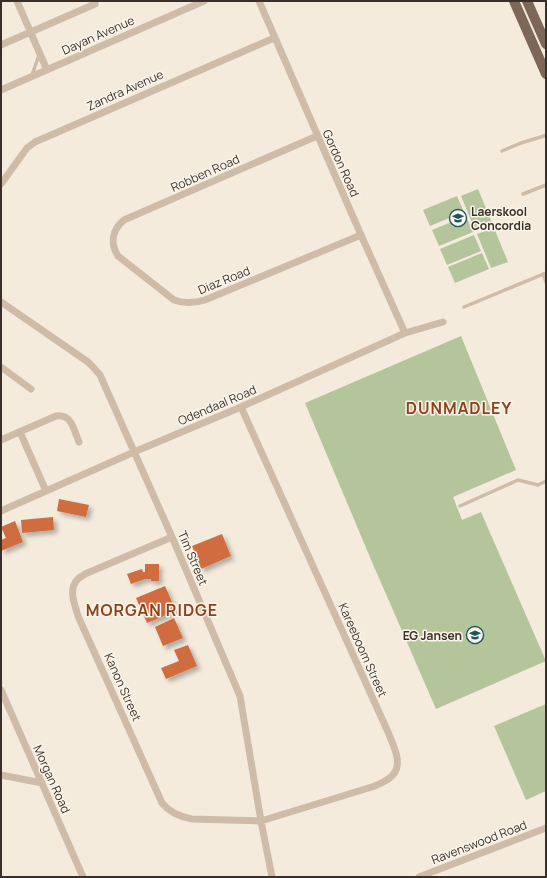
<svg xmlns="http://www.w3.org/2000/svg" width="547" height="878" font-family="Manrope,sans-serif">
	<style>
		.garden { fill: #b4c59c }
		.building { fill: #cf6d40; filter: url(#shadow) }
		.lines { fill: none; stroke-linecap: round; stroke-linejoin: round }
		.service { stroke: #cebca8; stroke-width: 3.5 }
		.minor { stroke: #cebca8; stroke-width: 7 }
		.primary { stroke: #7d6759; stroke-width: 10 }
		.labels { text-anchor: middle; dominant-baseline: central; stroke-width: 3; stroke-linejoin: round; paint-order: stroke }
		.street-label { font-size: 12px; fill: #3a2f29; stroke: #fbf5ea }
		.poi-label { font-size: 12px; font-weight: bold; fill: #3a2f29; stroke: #fbf5ea; text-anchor: start }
		.district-label { font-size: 16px; font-weight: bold; letter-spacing: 1px; fill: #903f1b; stroke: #fbf5ea }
	</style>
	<defs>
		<filter id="shadow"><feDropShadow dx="3.5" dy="3.5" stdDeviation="2" flood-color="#0004"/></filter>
	</defs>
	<rect width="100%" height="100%" fill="#f4ebdd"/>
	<!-- garden -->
	<path class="garden" d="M 478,189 L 492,223 L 475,230 L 461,196 Z
		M 457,196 L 464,212 L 430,226 L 423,210 Z
		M 466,216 L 473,232 L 439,246 L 432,230 Z
		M 494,228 L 508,262 L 491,268 L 477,234 Z
		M 474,235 L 481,251 L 447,265 L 440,249 Z
		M 482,253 L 489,269 L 455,283 L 448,267 Z
		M 461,336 L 516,470 L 453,497 L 462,520 L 481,512 L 546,661 L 436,709 L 372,562 L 305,403 Z
		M 546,704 L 546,791 L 526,800 L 494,726 Z"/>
	<!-- building -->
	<path class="building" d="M 59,499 L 89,505 L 86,517 L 57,511 Z
		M 53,517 L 54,530 L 22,533 L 21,520 Z
		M 15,521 L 23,542 L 1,551 L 1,540 L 6,538 L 1,527 Z
		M 222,534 L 231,556 L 201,569 L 192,546 Z
		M 145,564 L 159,564 L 159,581 L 151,581 L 151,579 L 145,579 L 131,584 L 127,574 L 142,569 L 143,572 L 145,572 Z
		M 165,586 L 176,611 L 147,623 L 136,598 Z
		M 174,618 L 183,638 L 163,646 L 155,627 Z
		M 188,645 L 197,666 L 166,679 L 161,668 L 179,661 L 174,650 Z"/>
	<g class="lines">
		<!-- service -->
		<path class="service" d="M 32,75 L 39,55
			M 502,151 L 521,143 L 544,136 L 546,135
			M 523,194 L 546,185
			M 543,274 L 546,282
			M 464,307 L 546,273
			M 460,506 L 518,480 L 538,485 L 546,481"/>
		<!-- minor -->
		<path class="minor" d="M 17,1 L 47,70
			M 259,1 L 361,235 L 405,333
			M 1,45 L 95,4
			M 1,90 L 204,1
			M 317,136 L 124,220 C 112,230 110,243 118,256 L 174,300 C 185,304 195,303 205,300 L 361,235
			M 1,184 L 27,148 L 35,142 L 274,38
			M 1,302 L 88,362 L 93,367 L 100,375 L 172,537 L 240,696 L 261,821 L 272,877
			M 1,367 L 31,389
			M 20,432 L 46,491
			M 1,440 L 56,416 C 72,413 74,431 79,442
			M 1,511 L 134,452 L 241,407 L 405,333 L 443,322
			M 172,537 L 85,574 C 83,576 79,577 77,580 C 68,590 75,605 78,616 L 162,803 C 170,813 180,817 192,819 L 261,821 L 375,786 C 381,783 387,781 392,776 C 404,764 393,745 388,732 L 241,407
			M 1,690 L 83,877
			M 1,775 L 42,783
			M 419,877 L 546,828"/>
		<!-- primary -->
		<path class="primary" d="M 514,1 L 546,74
			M 527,1 L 546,44"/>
	</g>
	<!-- icons -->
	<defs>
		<g id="school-ring" transform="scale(0.9)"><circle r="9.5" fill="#fbf5ea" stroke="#1a565f" stroke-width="1.5"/><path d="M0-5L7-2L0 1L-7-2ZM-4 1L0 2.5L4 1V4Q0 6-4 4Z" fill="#1a565f"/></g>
	</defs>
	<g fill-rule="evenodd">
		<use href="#school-ring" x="458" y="218"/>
		<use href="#school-ring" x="475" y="635"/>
	</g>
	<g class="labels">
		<!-- street labels -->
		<g class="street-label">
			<text transform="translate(98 35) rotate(-24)">Dayan Avenue</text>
			<text transform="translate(125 90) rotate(-24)">Zandra Avenue</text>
			<text transform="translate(341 163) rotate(66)">Gordon Road</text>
			<text transform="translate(205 173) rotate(-24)">Robben Road</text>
			<text transform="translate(224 280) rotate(-22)">Diaz Road</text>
			<text transform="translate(217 405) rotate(-23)">Odendaal Road</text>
			<text transform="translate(193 558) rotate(67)">Tim Street</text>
			<text transform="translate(363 650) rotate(66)">Kareeboom Street</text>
			<text transform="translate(123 687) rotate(66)">Kanon Street</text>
			<text transform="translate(52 779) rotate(66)">Morgan Road</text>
			<text transform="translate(479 842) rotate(-21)">Ravenswood Road</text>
		</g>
		<!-- poi labels -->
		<g class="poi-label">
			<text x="471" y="211">Laerskool<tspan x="471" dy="14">Concordia</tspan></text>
			<text x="462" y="635" text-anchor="end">EG Jansen</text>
		</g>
		<!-- district labels -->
		<g class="district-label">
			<text x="459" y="408">DUNMADLEY</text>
			<text x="152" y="610">MORGAN RIDGE</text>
		</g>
	</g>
	<!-- border -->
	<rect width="547" height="878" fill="none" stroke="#3a2f29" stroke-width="4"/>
</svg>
